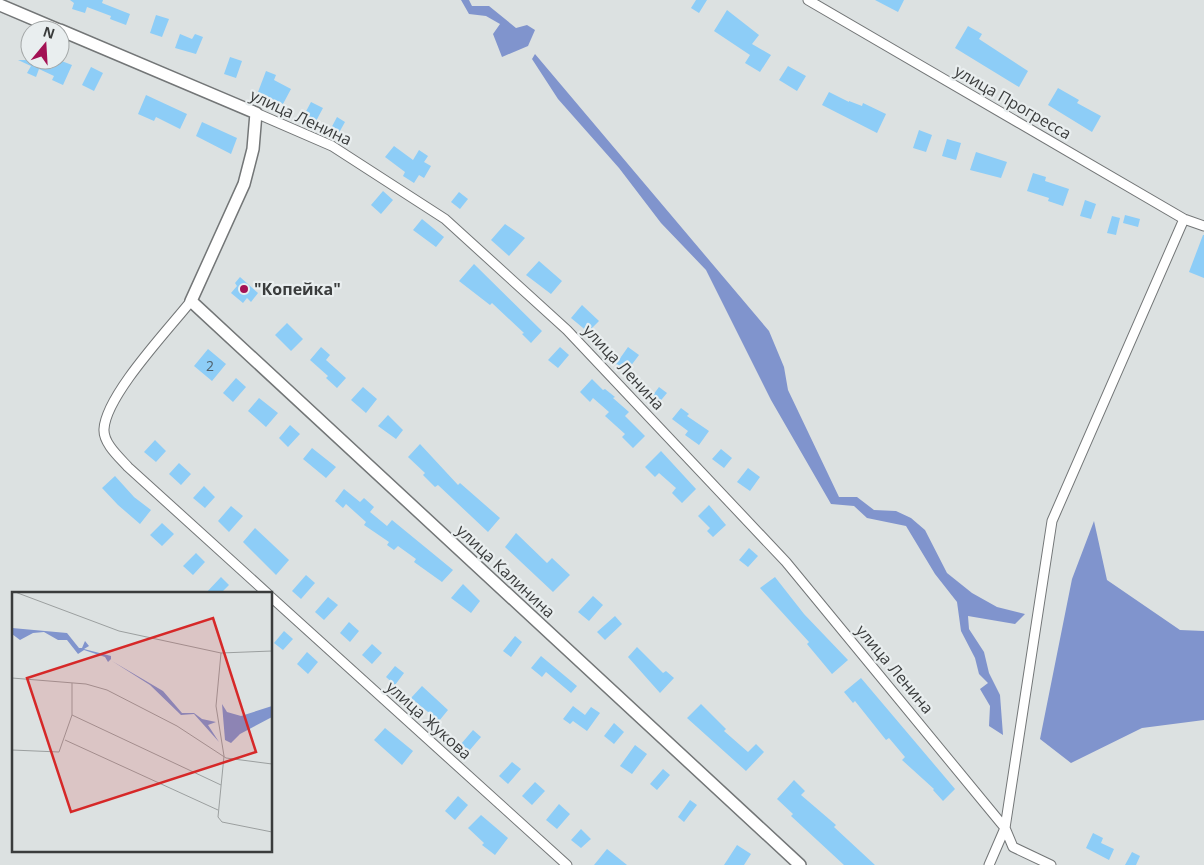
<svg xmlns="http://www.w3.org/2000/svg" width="1204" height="865" font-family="'Open Sans',sans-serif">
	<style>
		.water { fill: #8094cd }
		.building { fill: #8dcdf7 }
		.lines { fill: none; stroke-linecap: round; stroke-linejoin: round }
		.minor-casing { stroke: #737677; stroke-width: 11 }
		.tertiary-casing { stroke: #737677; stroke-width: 14 }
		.minor { stroke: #fff; stroke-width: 9 }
		.tertiary { stroke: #fff; stroke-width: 11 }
		.poi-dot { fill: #a31154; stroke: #e9eeef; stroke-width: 2 }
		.labels { text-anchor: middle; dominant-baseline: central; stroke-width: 4.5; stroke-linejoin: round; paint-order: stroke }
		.number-label { font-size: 14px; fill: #4f606b }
		.street-label { font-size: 16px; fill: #3a3c3c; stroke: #e9eeef }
		.poi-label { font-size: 16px; font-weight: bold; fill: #3a3c3c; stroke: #e9eeef; text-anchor: start }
		.inset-road { fill: none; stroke: #9b9f9f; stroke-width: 1 }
		.view { fill: #d62828; fill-opacity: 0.15; stroke: #d62828; stroke-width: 2.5 }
		.inset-edge { fill: none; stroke: #3a3c3c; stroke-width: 2.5 }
	</style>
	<rect width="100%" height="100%" fill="#dce1e1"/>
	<!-- water -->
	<path class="water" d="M 461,0 L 469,0 L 472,6 L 489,6 L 516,28 L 527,25 L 535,30 L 528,46 L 502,57 L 493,34 L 500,24 L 486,16 L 469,14 Z
		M 535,54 L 769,331 L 784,367 L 788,390 L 839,497 L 857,497 L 874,510 L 896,511 L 911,518 L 925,530 L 947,573 L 972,593 L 997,607 L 1025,614 L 1015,624 L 968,616 L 969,629 L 984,652 L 989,673 L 1000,695 L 1003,735 L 989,726 L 990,706 L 980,689 L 988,683 L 979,674 L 975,658 L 961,631 L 957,602 L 935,574 L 906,526 L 867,518 L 854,506 L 831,504 L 771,400 L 706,270 L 661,223 L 619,168 L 558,99 L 532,59 Z
		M 1094,521 L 1107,580 L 1180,630 L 1204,631 L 1204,720 L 1142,728 L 1071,763 L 1040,739 L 1072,579 Z"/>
	<!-- building -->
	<path class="building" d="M 70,0 L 103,0 L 102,3 L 130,14 L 126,25 L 110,19 L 111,16 L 87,7 L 85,13 L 72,9 L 74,3 Z
		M 696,0 L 707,0 L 699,13 L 691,8 Z
		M 875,0 L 904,0 L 898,12 Z
		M 727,10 L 759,35 L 752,44 L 771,55 L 760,72 L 745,63 L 750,55 L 714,31 Z
		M 156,15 L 169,19 L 162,37 L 150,33 Z
		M 968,26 L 982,34 L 979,39 L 1028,71 L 1019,87 L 955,48 Z
		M 180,34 L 192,39 L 195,34 L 203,37 L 196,54 L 175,48 Z
		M 230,57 L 242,61 L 236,78 L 224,74 Z
		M 18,60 L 59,60 L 72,65 L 63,85 L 52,80 L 54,76 L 39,69 L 36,77 L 27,73 L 31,66 Z
		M 788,66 L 806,76 L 797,91 L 779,80 Z
		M 91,67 L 103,73 L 94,91 L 82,85 Z
		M 266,71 L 276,75 L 274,80 L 291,89 L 283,104 L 258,92 Z
		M 1058,88 L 1079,100 L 1077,103 L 1101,116 L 1092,132 L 1048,105 Z
		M 829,92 L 849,102 L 849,101 L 862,106 L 863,103 L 886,114 L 877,133 L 822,105 Z
		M 146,95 L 187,114 L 180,129 L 156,117 L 154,121 L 138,114 Z
		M 311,102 L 323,108 L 315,123 L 303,117 Z
		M 337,117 L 345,122 L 336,138 L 328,134 Z
		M 202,122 L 237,138 L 231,154 L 196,136 Z
		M 919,130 L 932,135 L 926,152 L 913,148 Z
		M 947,139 L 961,143 L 956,160 L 942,156 Z
		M 394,146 L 413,160 L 419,150 L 428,156 L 424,162 L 431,166 L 424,178 L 419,175 L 414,183 L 403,176 L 405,172 L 385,157 Z
		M 976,152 L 1007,162 L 1001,178 L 970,170 Z
		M 1033,173 L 1046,177 L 1045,181 L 1069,189 L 1063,206 L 1048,201 L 1049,198 L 1027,191 Z
		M 383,191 L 393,200 L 381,214 L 371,205 Z
		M 459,192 L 468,199 L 460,209 L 451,202 Z
		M 1085,200 L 1096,204 L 1091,219 L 1080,216 Z
		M 1125,215 L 1140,219 L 1138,227 L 1123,223 Z
		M 1112,216 L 1120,218 L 1116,235 L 1107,233 Z
		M 422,219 L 444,237 L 436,247 L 413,230 Z
		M 505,224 L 525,238 L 509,256 L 491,240 Z
		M 1203,235 L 1204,235 L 1204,278 L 1189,272 Z
		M 539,261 L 562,281 L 551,294 L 526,275 Z
		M 474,264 L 542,331 L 531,343 L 522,334 L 524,333 L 492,303 L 490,305 L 459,281 Z
		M 240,277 L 258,293 L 251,302 L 247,298 L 243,303 L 231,293 L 237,286 L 235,283 Z
		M 582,305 L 599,321 L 588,332 L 571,318 Z
		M 287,323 L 303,339 L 291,351 L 275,335 Z
		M 321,347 L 330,355 L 326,360 L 346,378 L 337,388 L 326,378 L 328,376 L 310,360 Z
		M 560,347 L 569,355 L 558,368 L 548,360 Z
		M 628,347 L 639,355 L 627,371 L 616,364 Z
		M 208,349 L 226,364 L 212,381 L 194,366 Z
		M 236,378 L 246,387 L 233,402 L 223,393 Z
		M 592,379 L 603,390 L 605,389 L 615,397 L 613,398 L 629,412 L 625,416 L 645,436 L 633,448 L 622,437 L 625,434 L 605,416 L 609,412 L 593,398 L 590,402 L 580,392 Z
		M 363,387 L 377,399 L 366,413 L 351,400 Z
		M 659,387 L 667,393 L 657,405 L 650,399 Z
		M 259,398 L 278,413 L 266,427 L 248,411 Z
		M 681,408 L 689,414 L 687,416 L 709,431 L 699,445 L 685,435 L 688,431 L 672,419 Z
		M 388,415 L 403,430 L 396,439 L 378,426 Z
		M 290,425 L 300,434 L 288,447 L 279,438 Z
		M 155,440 L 166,451 L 156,462 L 144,452 Z
		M 420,444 L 458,485 L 460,483 L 500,518 L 488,532 L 438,485 L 435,487 L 423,475 L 425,473 L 408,457 Z
		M 312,448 L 336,467 L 326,478 L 303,459 Z
		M 721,449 L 732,458 L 724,468 L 712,459 Z
		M 661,451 L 696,489 L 682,503 L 672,493 L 676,488 L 659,473 L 655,477 L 645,467 Z
		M 179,463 L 191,474 L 181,485 L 169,474 Z
		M 748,468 L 760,477 L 750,491 L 737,482 Z
		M 115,476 L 134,497 L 151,510 L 140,524 L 118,505 L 102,488 Z
		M 204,486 L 215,497 L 205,508 L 193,498 Z
		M 344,489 L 360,502 L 364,498 L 374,507 L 370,512 L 387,526 L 392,520 L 453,570 L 442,582 L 414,562 L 416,559 L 398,546 L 394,550 L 387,545 L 389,542 L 364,525 L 366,522 L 346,504 L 343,508 L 335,501 Z
		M 709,505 L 726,525 L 713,537 L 707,531 L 710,528 L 698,516 Z
		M 231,506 L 243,516 L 229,532 L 218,521 Z
		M 162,523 L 174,534 L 162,546 L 150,535 Z
		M 255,528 L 289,560 L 276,575 L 243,542 Z
		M 516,533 L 547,563 L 552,558 L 570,575 L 553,592 L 505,547 Z
		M 749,548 L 758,556 L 748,567 L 739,560 Z
		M 196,553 L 205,562 L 193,575 L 183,566 Z
		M 306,575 L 315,583 L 301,599 L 292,591 Z
		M 221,577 L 229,585 L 220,594 L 205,594 Z
		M 775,577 L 804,614 L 848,660 L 832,674 L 807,644 L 809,642 L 760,588 Z
		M 463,584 L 480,601 L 471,613 L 451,598 Z
		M 593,596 L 603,605 L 589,621 L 578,612 Z
		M 328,597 L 338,605 L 324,620 L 315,612 Z
		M 615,616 L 622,624 L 605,640 L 597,632 Z
		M 349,622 L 359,631 L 350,642 L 340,633 Z
		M 284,631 L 293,639 L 283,650 L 274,643 Z
		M 515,636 L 522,642 L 511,657 L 503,651 Z
		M 372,644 L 382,653 L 372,664 L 362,655 Z
		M 637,647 L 663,673 L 666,671 L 674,678 L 660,693 L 628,657 Z
		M 307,652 L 318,662 L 308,674 L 297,664 Z
		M 541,656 L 577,686 L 571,693 L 546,672 L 542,677 L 531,668 Z
		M 395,666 L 404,673 L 395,685 L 386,677 Z
		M 861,678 L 955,789 L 943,801 L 933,790 L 934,789 L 902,760 L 905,757 L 889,738 L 886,740 L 855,701 L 853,703 L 844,692 Z
		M 422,686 L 448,710 L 439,721 L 411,698 Z
		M 701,704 L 726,729 L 724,731 L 748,752 L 756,744 L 764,752 L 746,771 L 687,718 Z
		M 573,706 L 585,715 L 591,707 L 600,713 L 587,731 L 573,721 L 570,724 L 563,719 Z
		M 614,723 L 624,732 L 614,744 L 604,736 Z
		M 385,728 L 413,751 L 402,765 L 374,740 Z
		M 473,730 L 481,737 L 469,751 L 461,744 Z
		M 635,745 L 647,754 L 632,774 L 620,766 Z
		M 512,762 L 521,769 L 508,784 L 499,776 Z
		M 663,769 L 670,775 L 657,790 L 650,784 Z
		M 794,780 L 805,791 L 801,795 L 836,825 L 834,827 L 875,865 L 844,865 L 791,816 L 793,814 L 777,799 Z
		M 535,782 L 545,791 L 532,805 L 522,796 Z
		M 458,796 L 468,805 L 455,820 L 445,811 Z
		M 690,800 L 697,805 L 684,822 L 678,817 Z
		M 559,804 L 570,814 L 557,829 L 546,820 Z
		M 481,815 L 508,838 L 495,855 L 482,845 L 484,843 L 468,828 Z
		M 581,829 L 591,839 L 581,848 L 571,840 Z
		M 1093,833 L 1103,838 L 1101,843 L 1114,849 L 1109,860 L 1086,848 Z
		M 737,845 L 751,854 L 744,865 L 724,865 Z
		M 607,849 L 627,865 L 594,865 Z
		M 1132,852 L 1140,856 L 1136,865 L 1125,865 Z"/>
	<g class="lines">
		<!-- minor casing -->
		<g class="minor-casing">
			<path id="minor" d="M 808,0 L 1184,219 L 1204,226
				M 256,113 L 332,146 L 445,219 L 567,330 L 786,562 L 1005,828 L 1013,847 L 1051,865
				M 191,301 C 169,329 106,395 104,429 C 103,443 119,457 128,467 L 268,594
				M 271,597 L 567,865
				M 989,865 L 1005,828 L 1052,521 L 1184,219"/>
		</g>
		<!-- tertiary casing -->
		<g class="tertiary-casing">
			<path id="tertiary" d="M 0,5 L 59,30
				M 60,30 L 256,113 L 253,149 L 244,184 L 191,301 L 800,865"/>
		</g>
		<!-- minor -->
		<use href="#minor" class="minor"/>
		<!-- tertiary -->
		<use href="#tertiary" class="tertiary"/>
	</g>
	<!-- markers -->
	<circle class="poi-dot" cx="244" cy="289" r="5"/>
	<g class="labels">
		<!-- number labels -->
		<g class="number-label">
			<text x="210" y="365">2</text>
		</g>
		<!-- street labels -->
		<g class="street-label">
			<text transform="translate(1013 102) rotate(30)">улица Прогресса</text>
			<text transform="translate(301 117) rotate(25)">улица Ленина</text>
			<text transform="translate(624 367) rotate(47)">улица Ленина</text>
			<text transform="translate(506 571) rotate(43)">улица Калинина</text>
			<text transform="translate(895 669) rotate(50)">улица Ленина</text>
			<text transform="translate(429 720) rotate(42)">улица Жукова</text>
		</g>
		<!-- poi labels -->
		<g class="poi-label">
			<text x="254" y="289">"Копейка"</text>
		</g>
	</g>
	<!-- overview -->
	<g transform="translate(12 592)">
		<rect width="260" height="260" fill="#dce1e1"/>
		<path d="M 0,36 L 55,41 L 67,56 L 70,56 L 73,49 L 77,54 L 72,57 L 99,64 L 99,67 L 96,70 L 93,65 L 72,58 L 66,62 L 55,48 L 46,48 L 32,40 L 21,41 L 8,48 L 0,42 ZM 100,69 L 151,99 L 170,121 L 182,121 L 190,127 L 204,130 L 196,133 L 207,150 L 182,122 L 169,123 L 138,93 ZM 210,112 L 215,120 L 229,124 L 260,114 L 260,125 L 228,142 L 219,151 L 213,148 Z" fill="#8094cd"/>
		<path class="inset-road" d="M 3,0 L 107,39 L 209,61 L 260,59M 209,61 L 204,114 L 212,164 L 206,225 L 210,230 L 260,240M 0,86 L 74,92 L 95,98 L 165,134 L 214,166 L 260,172M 60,123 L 209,193M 53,148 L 206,218M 0,158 L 47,160 L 60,123 L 60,91"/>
		<path class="view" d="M 201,26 L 244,160 L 59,220 L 15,86 Z"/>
		<rect width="260" height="260" class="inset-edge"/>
	</g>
	<!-- north arrow -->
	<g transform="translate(45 45) rotate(18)"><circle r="24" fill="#e9eeef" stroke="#a3a7a7"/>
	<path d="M0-4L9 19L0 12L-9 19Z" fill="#a31154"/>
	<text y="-8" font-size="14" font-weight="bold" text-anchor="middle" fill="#3a3c3c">N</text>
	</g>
</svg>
